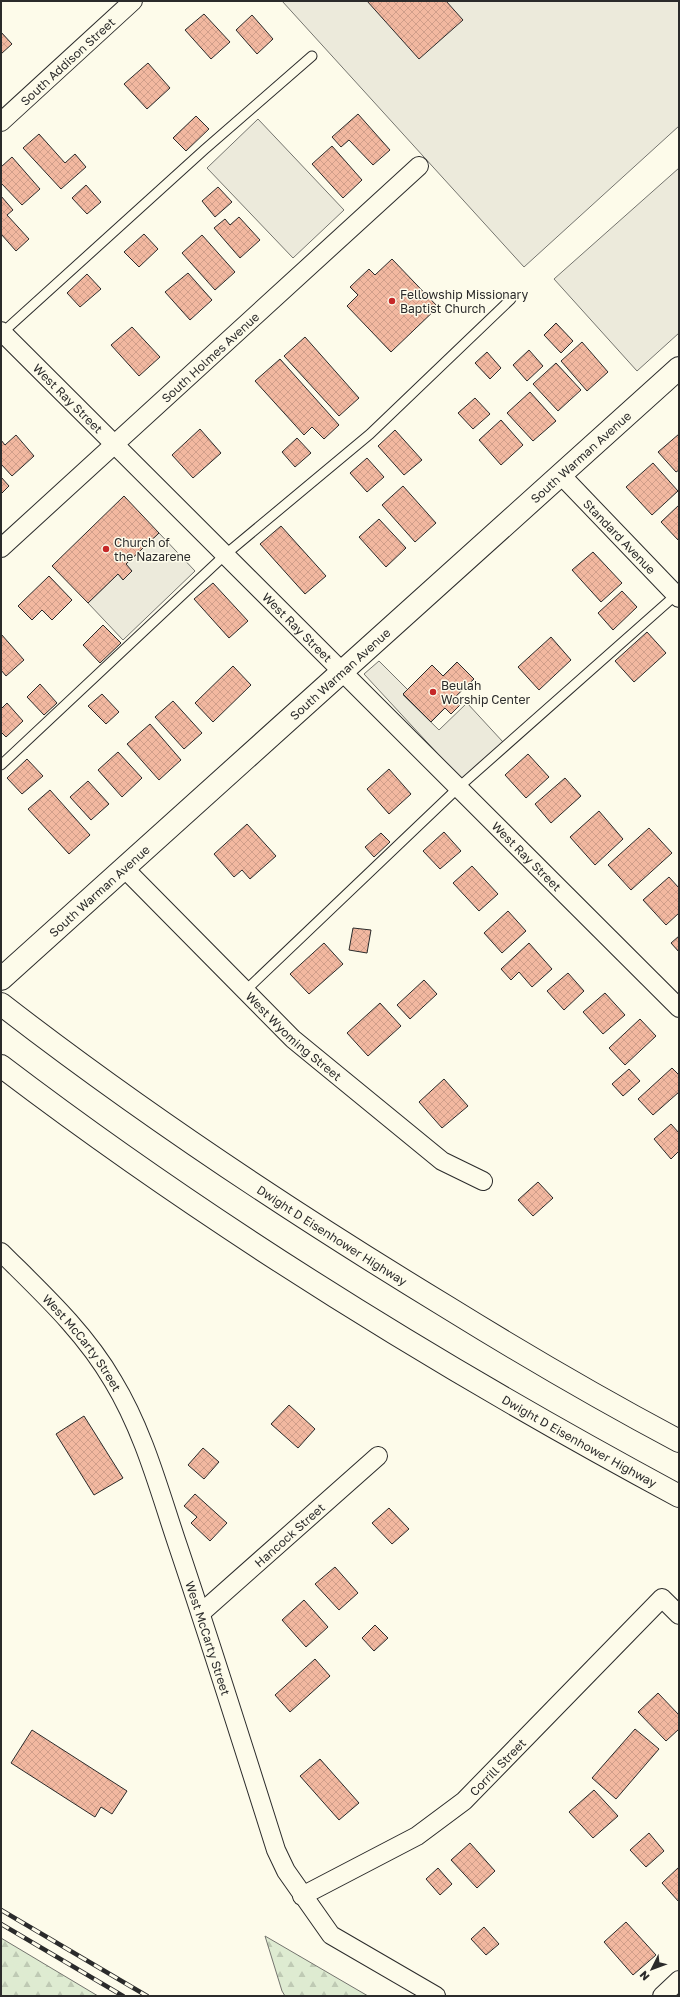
<svg xmlns="http://www.w3.org/2000/svg" width="680" height="1997" font-family="'Golos Text',sans-serif">
	<style>
		.forest { fill: url(#forest-firs); stroke: #74746e }
		.parking { fill: #eceadb; stroke: #74746e }
		.building { fill: url(#building-cross-hatch); stroke: #2b2b2b }
		.lines { fill: none; stroke-linecap: round; stroke-linejoin: round }
		.service-casing { stroke: #2b2b2b; stroke-width: 11 }
		.minor-casing { stroke: #2b2b2b; stroke-width: 20 }
		.secondary-casing { stroke: #2b2b2b; stroke-width: 24 }
		.motorway-casing { stroke: #2b2b2b; stroke-width: 24 }
		.service { stroke: #fdfbea; stroke-width: 9 }
		.minor { stroke: #fdfbea; stroke-width: 18 }
		.secondary { stroke: #fdfbea; stroke-width: 22 }
		.motorway { stroke: #fdfbea; stroke-width: 22 }
		.rail-casing { stroke: #2b2b2b; stroke-width: 4.5 }
		.rail { stroke: #fdfbea; stroke-width: 3; stroke-dasharray: 9; stroke-linecap: butt }
		.poi-dot { fill: #c62828; stroke: #fdfbea; stroke-width: 1.5 }
		.labels { text-anchor: middle; dominant-baseline: central; stroke-width: 3; stroke-linejoin: round; paint-order: stroke }
		.street-label { font-size: 12px; fill: #2b2b2b; stroke: #fdfbea }
		.poi-label { font-size: 12px; fill: #2b2b2b; stroke: #fdfbea; text-anchor: start }
	</style>
	<defs>
		<pattern id="forest-firs" width="22" height="20" patternUnits="userSpaceOnUse"><rect width="22" height="20" fill="#deebd1"/><path d="M5 1l3.5 6h-7zM16 11l3.5 6h-7z" fill="#bfcab4"/></pattern>
		<pattern id="building-cross-hatch" width="8" height="8" patternUnits="userSpaceOnUse"><rect width="8" height="8" fill="#f2b8a0"/><path d="M0 0l8 8M0 8l8-8" fill="none" stroke="#d09e8a"/></pattern>
	</defs>
	<rect width="100%" height="100%" fill="#fdfbea"/>
	<!-- forest -->
	<path class="forest" d="M 265,1936 L 368,1996 L 285,1996 L 282,1991 Z
		M 1,1938 L 98,1996 L 1,1996 Z"/>
	<!-- parking -->
	<path class="parking" d="M 282,1 L 679,1 L 679,126 L 524,267 Z
		M 258,119 L 344,210 L 293,258 L 207,168 Z
		M 679,168 L 679,333 L 637,371 L 554,279 Z
		M 159,533 L 195,571 L 123,640 L 88,603 L 118,574 L 123,579 L 126,564 Z
		M 379,661 L 408,690 L 403,695 L 439,730 L 467,703 L 503,742 L 462,780 L 364,674 Z"/>
	<!-- building -->
	<path class="building" d="M 367,1 L 446,1 L 463,20 L 419,59 Z
		M 204,14 L 230,42 L 211,59 L 185,30 Z
		M 252,15 L 273,39 L 257,54 L 236,30 Z
		M 1,32 L 12,44 L 1,54 Z
		M 148,63 L 170,88 L 147,109 L 124,84 Z
		M 358,114 L 390,150 L 373,165 L 349,140 L 341,147 L 332,137 Z
		M 196,116 L 209,129 L 186,151 L 173,138 Z
		M 39,134 L 65,163 L 75,154 L 86,167 L 61,189 L 23,148 Z
		M 332,146 L 362,180 L 343,198 L 312,164 Z
		M 12,157 L 40,189 L 22,205 L 1,183 L 1,167 Z
		M 86,185 L 101,202 L 87,214 L 72,198 Z
		M 218,187 L 232,202 L 215,217 L 202,201 Z
		M 1,196 L 13,210 L 7,215 L 29,239 L 16,251 L 1,234 Z
		M 239,217 L 260,240 L 240,258 L 214,228 L 225,219 L 230,225 Z
		M 144,234 L 158,249 L 139,267 L 124,252 Z
		M 202,235 L 235,272 L 215,290 L 182,253 Z
		M 392,259 L 438,307 L 391,352 L 347,306 L 358,295 L 350,287 L 369,269 L 375,275 Z
		M 188,273 L 212,300 L 190,320 L 165,292 Z
		M 87,274 L 101,289 L 80,307 L 67,293 Z
		M 556,323 L 573,341 L 561,353 L 544,335 Z
		M 132,327 L 160,357 L 139,376 L 111,345 Z
		M 305,337 L 359,398 L 339,416 L 284,356 Z
		M 582,342 L 608,372 L 587,391 L 561,361 Z
		M 529,350 L 543,366 L 527,381 L 513,365 Z
		M 487,352 L 501,368 L 490,379 L 475,363 Z
		M 280,359 L 339,425 L 324,439 L 312,427 L 304,435 L 255,381 Z
		M 556,363 L 581,390 L 558,411 L 533,384 Z
		M 530,392 L 556,421 L 533,441 L 507,413 Z
		M 475,398 L 490,414 L 473,429 L 458,413 Z
		M 501,420 L 523,445 L 501,465 L 479,440 Z
		M 200,429 L 221,453 L 193,478 L 172,455 Z
		M 395,430 L 422,460 L 404,475 L 378,446 Z
		M 679,434 L 679,470 L 676,472 L 658,452 Z
		M 16,435 L 34,456 L 12,476 L 1,464 L 1,440 L 5,445 Z
		M 297,438 L 311,453 L 295,467 L 282,452 Z
		M 367,458 L 384,477 L 367,492 L 350,473 Z
		M 653,463 L 678,491 L 652,515 L 626,487 Z
		M 1,477 L 9,486 L 1,494 Z
		M 403,486 L 436,523 L 415,542 L 382,505 Z
		M 124,496 L 159,533 L 126,564 L 132,571 L 123,580 L 118,574 L 88,603 L 52,566 Z
		M 679,505 L 679,541 L 661,522 Z
		M 379,519 L 406,548 L 386,567 L 359,537 Z
		M 281,526 L 326,576 L 305,594 L 260,544 Z
		M 593,552 L 622,583 L 601,602 L 572,570 Z
		M 49,576 L 72,600 L 52,620 L 42,610 L 32,620 L 18,606 Z
		M 213,583 L 248,621 L 229,638 L 194,599 Z
		M 622,591 L 637,607 L 613,630 L 598,613 Z
		M 103,625 L 121,643 L 100,663 L 83,645 Z
		M 647,632 L 666,653 L 634,682 L 615,661 Z
		M 1,634 L 24,660 L 6,676 L 1,670 Z
		M 551,637 L 571,660 L 539,690 L 518,667 Z
		M 457,662 L 474,679 L 453,699 L 460,705 L 451,714 L 445,708 L 431,722 L 403,694 L 432,665 L 443,676 Z
		M 233,666 L 251,685 L 213,722 L 195,703 Z
		M 40,684 L 57,703 L 44,715 L 27,697 Z
		M 102,694 L 119,712 L 106,724 L 88,706 Z
		M 173,701 L 202,733 L 184,749 L 155,717 Z
		M 7,703 L 23,721 L 6,737 L 1,732 L 1,709 Z
		M 150,724 L 181,760 L 159,780 L 127,744 Z
		M 118,752 L 142,778 L 122,797 L 98,770 Z
		M 528,754 L 549,777 L 526,798 L 505,775 Z
		M 27,759 L 43,776 L 22,794 L 7,778 Z
		M 389,769 L 411,794 L 389,814 L 367,789 Z
		M 565,778 L 581,796 L 551,823 L 535,804 Z
		M 88,781 L 109,804 L 91,820 L 70,797 Z
		M 50,790 L 90,835 L 69,854 L 28,809 Z
		M 599,811 L 623,839 L 595,865 L 570,837 Z
		M 247,824 L 276,856 L 250,879 L 242,870 L 234,877 L 214,854 Z
		M 649,828 L 672,853 L 631,890 L 608,865 Z
		M 444,832 L 461,851 L 440,869 L 423,851 Z
		M 381,833 L 390,842 L 374,857 L 365,847 Z
		M 472,866 L 498,894 L 479,911 L 453,883 Z
		M 669,877 L 679,888 L 679,913 L 666,925 L 643,900 Z
		M 508,911 L 526,931 L 502,953 L 484,933 Z
		M 353,928 L 371,930 L 367,953 L 349,950 Z
		M 679,936 L 679,952 L 671,943 Z
		M 324,943 L 343,964 L 309,994 L 290,974 Z
		M 529,943 L 552,969 L 532,987 L 519,972 L 511,980 L 501,969 Z
		M 568,973 L 584,991 L 564,1010 L 547,991 Z
		M 424,980 L 437,994 L 410,1019 L 397,1005 Z
		M 605,993 L 625,1015 L 603,1034 L 583,1012 Z
		M 380,1003 L 401,1026 L 368,1056 L 347,1033 Z
		M 640,1019 L 656,1036 L 625,1065 L 609,1048 Z
		M 672,1068 L 679,1075 L 679,1092 L 653,1115 L 638,1099 Z
		M 629,1069 L 640,1081 L 623,1096 L 612,1084 Z
		M 444,1079 L 468,1106 L 442,1128 L 419,1102 Z
		M 671,1124 L 679,1133 L 679,1151 L 671,1159 L 654,1139 Z
		M 538,1182 L 553,1198 L 533,1216 L 518,1200 Z
		M 289,1405 L 315,1429 L 298,1448 L 271,1424 Z
		M 84,1416 L 123,1478 L 94,1495 L 56,1434 Z
		M 203,1448 L 219,1462 L 204,1479 L 188,1465 Z
		M 195,1494 L 227,1523 L 210,1541 L 191,1523 L 197,1517 L 184,1506 Z
		M 389,1508 L 409,1529 L 392,1544 L 372,1523 Z
		M 335,1567 L 358,1593 L 339,1610 L 315,1584 Z
		M 304,1600 L 328,1627 L 306,1647 L 282,1620 Z
		M 375,1625 L 388,1638 L 374,1651 L 362,1638 Z
		M 315,1659 L 330,1676 L 290,1712 L 275,1695 Z
		M 658,1693 L 679,1715 L 679,1729 L 666,1741 L 638,1712 Z
		M 635,1729 L 659,1749 L 616,1799 L 592,1778 Z
		M 32,1730 L 127,1791 L 112,1814 L 101,1807 L 95,1817 L 11,1763 Z
		M 320,1759 L 359,1803 L 339,1820 L 300,1776 Z
		M 594,1790 L 618,1816 L 593,1838 L 569,1812 Z
		M 649,1833 L 664,1851 L 646,1867 L 630,1850 Z
		M 470,1843 L 495,1871 L 477,1888 L 451,1860 Z
		M 679,1867 L 679,1902 L 662,1883 Z
		M 438,1868 L 452,1884 L 440,1895 L 426,1879 Z
		M 626,1922 L 656,1955 L 633,1975 L 604,1942 Z
		M 484,1927 L 499,1944 L 486,1955 L 471,1939 Z"/>
	<g class="lines">
		<!-- service casing -->
		<g class="service-casing">
			<path id="service" d="M 1,334 L 204,150 L 312,56
				M 1,765 L 226,554 L 370,434 L 511,299
				M 245,991 L 459,787 L 678,593"/>
		</g>
		<!-- minor casing -->
		<g class="minor-casing">
			<g id="minor">
				<path id="s1" d="M 1,122 L 133,1"/>
				<path id="s2" d="M 1,331 L 679,1008"/>
				<path id="s3" d="M 561,475 L 679,598"/>
				<path id="s4" d="M 1,548 L 419,166"/>
				<path id="s5" d="M 124,868 L 293,1039 L 442,1161 L 483,1181"/>
				<path id="s6" d="M 1,1252 C 41,1292 84,1331 113,1381 C 144,1432 159,1490 178,1546 C 212,1647 244,1749 276,1850 L 286,1871 L 331,1935 L 436,1996"/>
				<path id="s7" d="M 201,1613 L 378,1456"/>
				<path id="s8" d="M 302,1896 L 417,1836 L 464,1801 L 662,1598 L 679,1615"/>
				<path d="M 662,1996 L 679,1980"/>
			</g>
		</g>
		<!-- secondary casing -->
		<g class="secondary-casing">
			<g id="secondary">
				<path id="s9" d="M 1,979 L 679,368"/>
			</g>
		</g>
		<!-- motorway casing -->
		<g class="motorway-casing">
			<g id="motorway">
				<path id="s10" d="M 1,1004 C 143,1114 294,1214 447,1307 C 523,1354 600,1399 679,1441"/>
				<path id="s11" d="M 1,1066 C 214,1228 443,1369 679,1496"/>
			</g>
		</g>
		<!-- service -->
		<use href="#service" class="service"/>
		<!-- minor -->
		<use href="#minor" class="minor"/>
		<!-- secondary -->
		<use href="#secondary" class="secondary"/>
		<!-- motorway -->
		<use href="#motorway" class="motorway"/>
		<!-- rail casing -->
		<g class="rail-casing">
			<path id="rail" d="M 1,1910 L 147,1996
				M 1,1924 L 123,1996"/>
		</g>
		<!-- rail -->
		<use href="#rail" class="rail"/>
	</g>
	<!-- markers -->
	<g class="poi-dot">
		<circle cx="392" cy="301" r="4"/>
		<circle cx="106" cy="549" r="4"/>
		<circle cx="433" cy="692" r="4"/>
	</g>
	<g class="labels">
		<!-- street labels -->
		<g class="street-label">
			<text stroke="none"><textPath href="#s1" startOffset="90">South Addison Street</textPath></text>
			<text stroke="none"><textPath href="#s4" startOffset="283">South Holmes Avenue</textPath></text>
			<text stroke="none"><textPath href="#s2" startOffset="95">West Ray Street</textPath></text>
			<text stroke="none"><textPath href="#s9" startOffset="780">South Warman Avenue</textPath></text>
			<text stroke="none"><textPath href="#s3" startOffset="85">Standard Avenue</textPath></text>
			<text stroke="none"><textPath href="#s2" startOffset="419">West Ray Street</textPath></text>
			<text stroke="none"><textPath href="#s9" startOffset="456">South Warman Avenue</textPath></text>
			<text stroke="none"><textPath href="#s2" startOffset="743">West Ray Street</textPath></text>
			<text stroke="none"><textPath href="#s9" startOffset="132">South Warman Avenue</textPath></text>
			<text stroke="none"><textPath href="#s5" startOffset="239">West Wyoming Street</textPath></text>
			<text stroke="none"><textPath href="#s10" startOffset="404">Dwight D Eisenhower Highway</textPath></text>
			<text stroke="none"><textPath href="#s6" startOffset="122">West McCarty Street</textPath></text>
			<text stroke="none"><textPath href="#s11" startOffset="690">Dwight D Eisenhower Highway</textPath></text>
			<text stroke="none"><textPath href="#s7" startOffset="118">Hancock Street</textPath></text>
			<text stroke="none"><textPath href="#s6" startOffset="446">West McCarty Street</textPath></text>
			<text stroke="none"><textPath href="#s8" startOffset="236">Corrill Street</textPath></text>
		</g>
		<!-- poi labels -->
		<g class="poi-label">
			<text x="400" y="294">Fellowship Missionary<tspan x="400" dy="14">Baptist Church</tspan></text>
			<text x="114" y="542">Church of<tspan x="114" dy="14">the Nazarene</tspan></text>
			<text x="441" y="685">Beulah<tspan x="441" dy="14">Worship Center</tspan></text>
		</g>
	</g>
	<!-- border -->
	<rect width="680" height="1997" fill="none" stroke="#2b2b2b" stroke-width="4"/>
	<!-- north arrow -->
	<g transform="translate(652 1969) rotate(228)" stroke="#fdfbea" stroke-width="3" paint-order="stroke">
	<path d="M0-3L7 15L0 10L-7 15Z" fill="#2b2b2b"/>
	<text y="-6" font-size="11" font-weight="bold" text-anchor="middle" fill="#2b2b2b">N</text>
	</g>
</svg>
